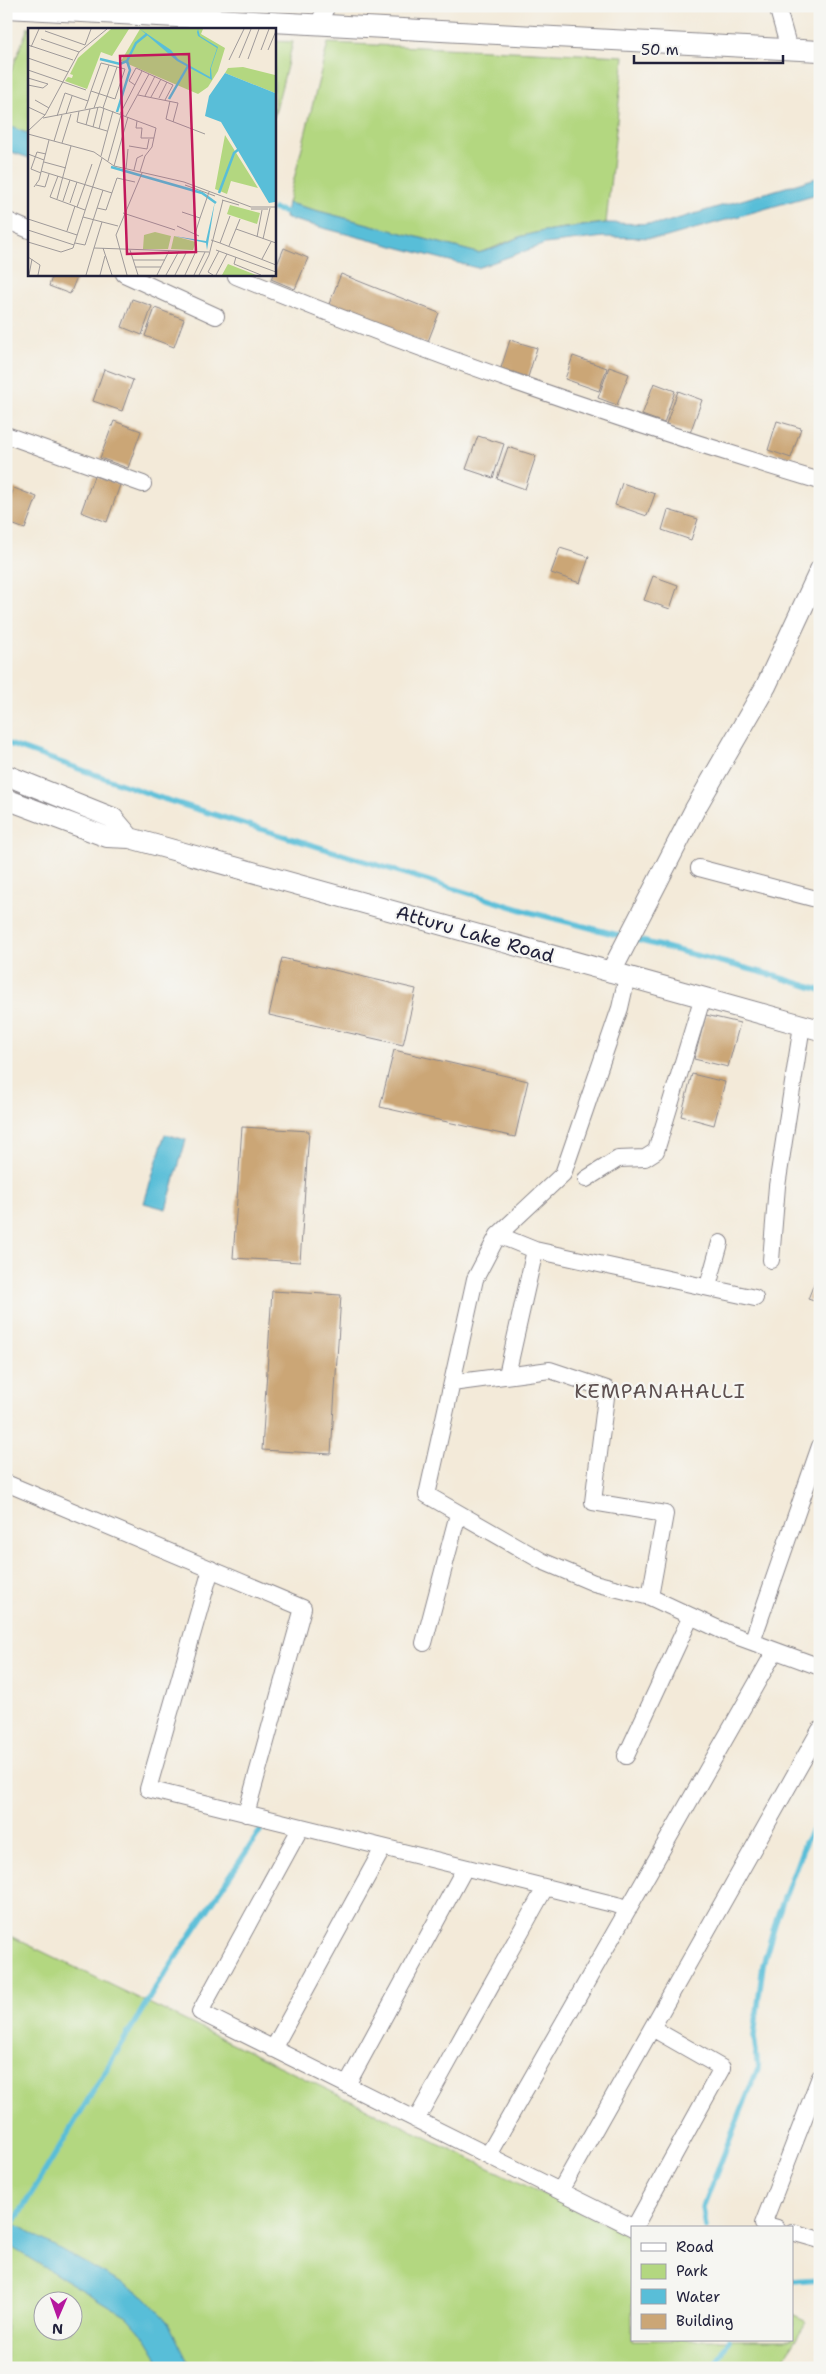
<svg xmlns="http://www.w3.org/2000/svg" width="826" height="2374" font-family="'Shantell Sans',sans-serif">
	<style>
		.green { fill: #b3d780; stroke: #6a7c5e; fill-rule: evenodd }
		.water { fill: #59bed8; stroke: #3e708a }
		.lines { fill: none; stroke-linecap: round; stroke-linejoin: round }
		.stream { stroke: #59bed8; stroke-width: 5.5 }
		.building { fill: #cba676 }
		.minor-casing { stroke: #8a868a; stroke-width: 18 }
		.tertiary-casing { stroke: #8a868a; stroke-width: 22 }
		.minor { stroke: #fff; stroke-width: 16 }
		.tertiary { stroke: #fff; stroke-width: 20 }
		.labels { text-anchor: middle; dominant-baseline: central; stroke-width: 4.5; stroke-linejoin: round; paint-order: stroke }
		.street-label { font-size: 19px; fill: #22223b; stroke: #f6f6f2 }
		.neighbourhood-label { font-size: 20px; letter-spacing: 1px; fill: #5d5050; stroke: #f6f6f2 }
		.inset-river { fill: none; stroke: #59bed8; stroke-width: 2.5 }
		.inset-road { fill: none; stroke: #9f9a9a; stroke-width: 1 }
		.view { fill: #c2185b; fill-opacity: 0.15; stroke: #c2185b; stroke-width: 2.5 }
		.inset-edge { fill: none; stroke: #22223b; stroke-width: 2.5 }
	</style>
	<rect width="100%" height="100%" fill="#f6f6f2"/>
	<filter id="ink" filterUnits="userSpaceOnUse"><feTurbulence type="fractalNoise" baseFrequency=".02" numOctaves="2"/><feDisplacementMap in="SourceGraphic" scale="10" xChannelSelector="R" yChannelSelector="G"/><feConvolveMatrix kernelMatrix="1 2 1 2 8 2 1 2 1" color-interpolation-filters="sRGB"/></filter>
	<filter id="wash" filterUnits="userSpaceOnUse"><feTurbulence type="fractalNoise" baseFrequency=".0096" numOctaves="4" result="noise"/><feDisplacementMap in="SourceGraphic" scale="20" xChannelSelector="R" yChannelSelector="G"/><feGaussianBlur stdDeviation="1.12" result="paint"/><feColorMatrix in="noise" values="0 0 0 0 0 0 0 0 0 0 0 0 0 0 0 0 0 1.4 0 .05"/><feComposite in="paint" operator="in"/></filter>
	<g filter="url(#wash)">
		<rect width="100%" height="100%" fill="#f3ead9"/>
		<!-- green -->
		<path class="green" d="M 28,27 L 60,29 L 29,29 L 29,134 L 6,125 L 6,85 Z
			M 274,41 L 293,42 L 274,117 Z
			M 328,43 L 624,56 L 606,223 C 578,226 549,229 522,236 C 507,241 494,249 478,253 L 288,203 Z
			M 6,1934 L 632,2237 L 632,2340 L 792,2340 L 792,2315 L 807,2322 L 778,2368 L 6,2368 ZM 42,2302 L 72,2302 L 72,2332 L 42,2332 Z"/>
		<!-- water -->
		<path class="water" d="M 6,125 L 29,134 L 29,158 L 6,150 Z
			M 820,177 L 820,193 L 663,238 L 604,237 L 545,244 L 477,268 L 285,218 L 288,203 L 478,253 L 496,248 L 519,237 L 544,231 L 606,223 L 660,224 Z
			M 165,1134 L 186,1140 L 166,1209 L 144,1203 Z
			M 6,2219 L 144,2296 L 168,2322 L 191,2368 L 164,2368 L 145,2337 L 127,2317 L 6,2244 Z"/>
		<g class="lines">
			<!-- stream -->
			<path class="stream" d="M 274,209 L 293,214
				M 6,743 L 164,799 L 529,912 L 772,975 L 820,990
				M 706,2228 L 703,2207 L 758,2068 L 754,2036 L 763,1965 L 777,1917 L 805,1843 L 820,1816
				M 10,2229 L 156,1987 L 260,1831
				M 792,2281 L 820,2279
				M 714,2368 L 729,2340"/>
		</g>
		<g id="blocks">
			<!-- building -->
			<path class="building" d="M 284,248 L 308,258 L 295,289 L 271,279 Z
				M 53,274 L 78,274 L 70,294 L 49,286 Z
				M 341,274 L 439,313 L 427,344 L 329,304 Z
				M 132,299 L 152,306 L 142,335 L 122,327 Z
				M 155,308 L 184,319 L 174,347 L 145,336 Z
				M 510,340 L 537,348 L 528,377 L 501,368 Z
				M 573,356 L 607,368 L 599,391 L 565,379 Z
				M 609,367 L 629,374 L 617,405 L 598,398 Z
				M 104,369 L 133,380 L 122,411 L 93,401 Z
				M 654,383 L 675,391 L 664,423 L 642,415 Z
				M 678,391 L 702,400 L 690,433 L 666,424 Z
				M 114,421 L 141,431 L 128,468 L 100,458 Z
				M 777,421 L 801,428 L 791,458 L 768,450 Z
				M 478,436 L 504,444 L 493,478 L 466,469 Z
				M 508,447 L 536,456 L 525,489 L 497,479 Z
				M 94,476 L 120,485 L 107,522 L 81,512 Z
				M 622,483 L 655,494 L 647,516 L 615,505 Z
				M 14,488 L 37,497 L 25,529 L 6,522 L 6,509 Z
				M 668,510 L 698,519 L 691,540 L 662,530 Z
				M 560,548 L 589,557 L 580,583 L 551,573 Z
				M 653,576 L 678,585 L 670,609 L 644,600 Z
				M 282,958 L 416,989 L 403,1045 L 269,1015 Z
				M 706,1015 L 740,1023 L 728,1067 L 694,1059 Z
				M 394,1050 L 528,1081 L 515,1137 L 380,1107 Z
				M 692,1074 L 725,1082 L 714,1125 L 681,1116 Z
				M 242,1127 L 309,1131 L 300,1262 L 233,1258 Z
				M 820,1268 L 820,1303 L 808,1299 Z
				M 272,1291 L 341,1295 L 331,1454 L 262,1450 Z"/>
		</g>
	</g>
	<g filter="url(#ink)">
		<use href="#blocks" fill-opacity="0" stroke="#8a868a" stroke-width="1"/>
		<g class="lines">
			<!-- minor casing -->
			<g class="minor-casing">
				<path id="minor" d="M 777,6 L 789,49
					M 318,24 L 327,6
					M 6,220 L 29,230
					M 124,274 L 216,316
					M 236,276 C 427,354 622,422 820,481
					M 6,435 L 143,484
					M 699,868 L 820,900
					M 627,977 L 620,1008 L 563,1174 L 498,1235 L 475,1279 L 427,1495 L 542,1561 L 594,1583 L 650,1597 L 725,1632 L 820,1667
					M 586,1179 L 618,1159 L 645,1158 L 656,1151 L 700,1006
					M 498,1235 L 535,1250
					M 771,1260 L 777,1186 L 802,1025
					M 708,1286 L 720,1243
					M 507,1375 L 535,1250 L 755,1298
					M 452,1383 L 550,1370 L 607,1389 L 593,1502 L 665,1514 L 650,1597
					M 6,1483 L 303,1608 L 246,1814
					M 211,1569 L 148,1789 L 629,1908
					M 752,1642 L 820,1446
					M 424,1643 L 458,1514
					M 626,1756 L 691,1616
					M 301,1827 L 200,2012 L 634,2228
					M 273,2049 L 383,1848
					M 347,2085 L 465,1868
					M 416,2120 L 545,1888
					M 488,2155 L 775,1651
					M 560,2191 L 820,1730
					M 634,2228 L 722,2068 L 652,2028
					M 777,2228 L 763,2224 L 820,2077
					M 792,2232 L 820,2240"/>
			</g>
			<!-- tertiary casing -->
			<g class="tertiary-casing">
				<path id="tertiary" d="M 6,8 L 820,51
					M 6,775 L 113,818 L 130,838
					M 6,799 L 107,837 L 130,838 L 820,1030
					M 611,972 L 695,809 L 766,686 L 820,570"/>
			</g>
			<!-- minor -->
			<use href="#minor" class="minor"/>
			<!-- tertiary -->
			<use href="#tertiary" class="tertiary"/>
		</g>
	</g>
	<g class="labels">
		<!-- street labels -->
		<g class="street-label">
			<text transform="translate(475 934) rotate(16)">Atturu Lake Road</text>
		</g>
		<!-- neighbourhood labels -->
		<g class="neighbourhood-label">
			<text x="660" y="1391">KEMPANAHALLI</text>
		</g>
	</g>
	<!-- overview -->
	<g transform="translate(28 28)">
		<rect width="248" height="248" fill="#f3ead9"/>
		<path d="M 83,1 L 101,1 L 84,28 L 73,24 L 59,61 L 37,53 L 40,49 L 44,50 L 45,47 L 42,46 L 50,30 ZM 112,1 L 175,1 L 173,6 L 197,20 L 190,43 L 180,59 L 170,66 L 93,33 ZM 215,39 L 247,47 L 247,65 L 197,45 L 200,40 ZM 197,107 L 215,136 L 230,160 L 203,153 L 199,166 L 187,161 ZM 202,177 L 232,185 L 229,196 L 199,186 ZM 127,204 L 143,208 L 140,221 L 115,221 L 116,207 ZM 146,208 L 168,214 L 165,222 L 143,221 ZM 200,236 L 228,247 L 194,247 Z" fill="#b3d780"/>
		<path d="M 112,1 L 143,22 L 150,31 L 182,49 L 182,41 L 189,20 L 170,8 L 169,4 L 170,1 L 172,8 L 190,19 L 183,40 L 184,52 L 149,33 ZM 197,45 L 247,65 L 247,174 L 241,175 L 193,94 L 177,88 L 181,68 ZM 187,173 L 179,222 L 178,215 L 146,208 L 178,213 Z" fill="#59bed8"/>
		<path class="inset-river" d="M 72,31 L 92,36 L 99,33M 141,71 L 160,38M 89,84 L 102,42 L 99,33 L 108,15 L 119,6M 83,139 L 174,165 L 188,175M 191,165 L 206,125 L 211,121"/>
		<path class="inset-road" d="M 17,3 L 57,17 L 63,1M 13,11 L 51,24M 0,17 L 45,32M 3,19 L 11,1M 233,22 L 241,1M 240,22 L 248,3M 0,30 L 40,44M 211,30 L 223,1M 220,31 L 231,1M 201,32 L 216,1M 0,42 L 58,62M 0,50 L 20,56 L 15,60 L 0,57M 107,57 L 101,53 L 108,40 L 145,57 L 137,72M 110,67 L 150,75 L 145,94M 117,68 L 127,48M 123,69 L 133,51M 131,70 L 139,54M 7,72 L 21,80M 142,73 L 138,91 L 177,106M 0,79 L 17,87M 66,80 L 81,37M 75,80 L 89,39M 57,81 L 60,73 L 63,63 L 73,35 L 97,41 L 87,71 L 63,63M 51,83 L 49,94 L 79,103M 38,86 L 44,68M 92,86 L 114,43M 29,88 L 37,65 L 60,73M 98,88 L 121,46M 15,90 L 72,79 L 128,100 L 124,119 L 117,128 L 112,144M 109,93 L 108,100 L 114,100 L 113,110 L 126,110M 58,97 L 62,81M 65,99 L 70,79M 71,101 L 76,80M 0,103 L 17,87 L 51,24 L 79,1M 0,106 L 66,124 L 86,138 L 156,154 L 223,179 L 248,179M 26,113 L 34,87M 34,115 L 43,86M 101,118 L 119,121 L 121,111M 0,126 L 16,132M 73,128 L 85,83M 80,133 L 93,87M 16,134 L 38,140M 86,138 L 100,89M 98,141 L 100,121M 106,142 L 109,130 L 115,127M 13,143 L 84,165M 13,145 L 3,141 L 9,124 L 18,126M 30,148 L 22,169 L 57,182M 8,157 L 17,159 L 21,146M 157,157 L 187,168M 6,159 L 11,152 L 21,112M 29,171 L 43,118M 194,172 L 211,177M 35,173 L 42,152M 42,175 L 49,154M 49,179 L 64,136M 69,180 L 78,182 L 89,150 L 107,154M 223,181 L 240,181M 154,184 L 172,190 L 181,164M 95,185 L 147,202M 55,189 L 90,198M 0,191 L 49,207M 149,198 L 171,208M 208,201 L 248,215M 0,202 L 46,217M 39,203 L 47,178M 167,206 L 172,190M 229,209 L 234,182M 235,211 L 242,180M 183,212 L 192,215 L 202,188M 0,214 L 33,224 L 45,220 L 74,130M 47,215 L 57,217 L 75,162M 192,215 L 248,237M 201,218 L 212,191M 66,220 L 74,194M 75,220 L 84,247M 102,222 L 110,247M 188,222 L 248,244M 0,229 L 12,237 L 10,247M 208,229 L 206,236 L 233,247M 234,231 L 243,214M 105,232 L 137,232M 107,239 L 133,239M 1,247 L 4,231M 58,247 L 66,220 L 181,224M 72,247 L 77,228M 99,247 L 88,207 L 114,145M 129,247 L 141,223M 138,247 L 151,223M 147,247 L 159,223M 157,247 L 168,223M 166,247 L 177,224M 171,247 L 181,227 L 195,172M 185,247 L 180,244 L 191,223M 188,247 L 199,226"/>
		<path class="view" d="M 161,26 L 168,224 L 99,226 L 92,28 Z"/>
		<rect width="248" height="248" class="inset-edge"/>
	</g>
	<!-- margin -->
	<rect width="826" height="2374" fill="none" stroke="#f6f6f2" stroke-width="25"/>
	<!-- legend -->
	<rect x="631" y="2226" width="162" height="115" fill="#f6f6f2" stroke="#a1a1a9"/>
	<rect x="641" y="2243" width="25" height="8" fill="#ffffff" stroke="#a1a1a9"/>
	<text x="676" y="2252" font-size="15" fill="#22223b">Road</text>
	<rect x="641" y="2264" width="25" height="15" fill="#b3d780" stroke="#a1a1a9"/>
	<text x="676" y="2276" font-size="15" fill="#22223b">Park</text>
	<rect x="641" y="2289" width="25" height="15" fill="#59bed8" stroke="#a1a1a9"/>
	<text x="676" y="2302" font-size="15" fill="#22223b">Water</text>
	<rect x="641" y="2314" width="25" height="15" fill="#cba676" stroke="#a1a1a9"/>
	<text x="676" y="2326" font-size="15" fill="#22223b">Building</text>
	<!-- north arrow -->
	<g transform="translate(58 2316) rotate(182)"><circle r="24" fill="#f6f6f2" stroke="#a1a1a9"/>
	<path d="M0-4L9 19L0 12L-9 19Z" fill="#b5179e"/>
	<text y="-8" font-size="14" font-weight="bold" text-anchor="middle" fill="#22223b">N</text>
	</g>
	<!-- scale -->
	<path d="M634 55v8h149v-8" fill="none" stroke="#22223b" stroke-width="2.5"/>
	<text x="641" y="55" font-size="15" fill="#22223b" stroke="#f6f6f2" stroke-width="4" paint-order="stroke">50 m</text>
</svg>
